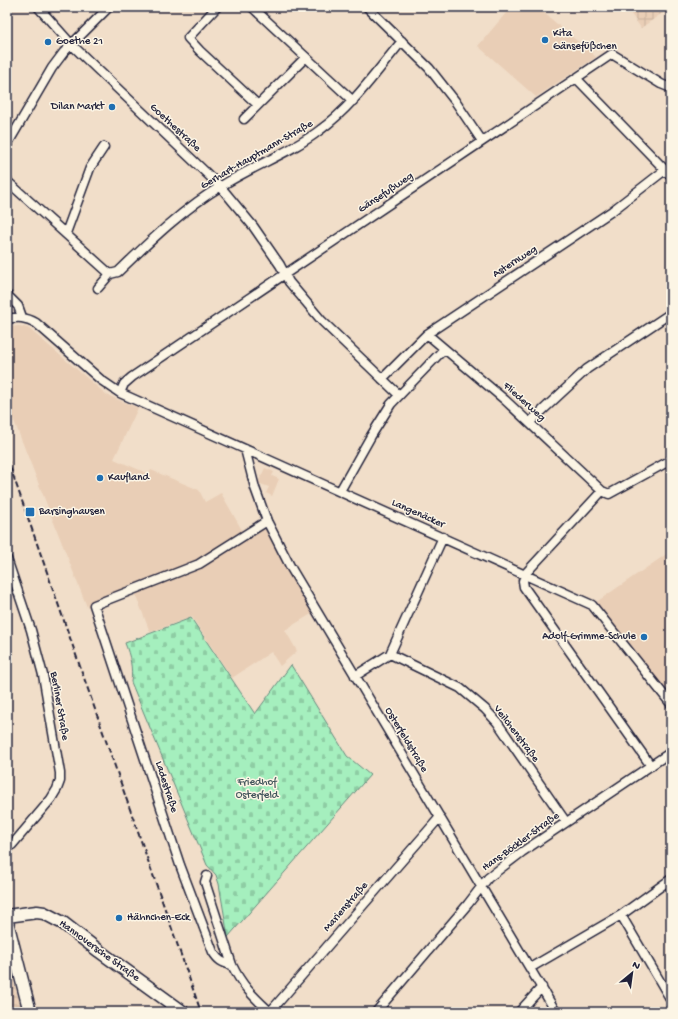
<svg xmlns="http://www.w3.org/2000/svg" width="678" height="1019" font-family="'Gochi Hand',sans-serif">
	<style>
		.built { fill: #e9ceb6 }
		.industrial { fill: url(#industrial-grid) }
		.cemetery { fill: url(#cemetery-stones); stroke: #64887c }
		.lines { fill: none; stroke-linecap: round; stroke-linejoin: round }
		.street-casing { stroke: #22223b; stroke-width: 11 }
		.secondary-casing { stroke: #22223b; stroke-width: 15 }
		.street { stroke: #fcf5e5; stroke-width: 8 }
		.secondary { stroke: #fcf5e5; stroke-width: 12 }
		.rail { stroke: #22223b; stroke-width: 2; stroke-dasharray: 6 3; stroke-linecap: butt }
		.poi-dot { fill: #1f6fb2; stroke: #fcf5e5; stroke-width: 1.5 }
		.labels { text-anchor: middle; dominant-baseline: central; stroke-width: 3; stroke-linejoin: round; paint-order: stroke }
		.poi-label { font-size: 11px; fill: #22223b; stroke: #fcf5e5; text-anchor: start }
		.street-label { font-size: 11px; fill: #22223b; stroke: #fcf5e5 }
		.park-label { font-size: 11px; fill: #43555c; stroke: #fcf5e5 }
	</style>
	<defs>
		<pattern id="industrial-grid" width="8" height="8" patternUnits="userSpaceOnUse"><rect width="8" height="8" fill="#e9ceb6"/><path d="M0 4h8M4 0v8" fill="none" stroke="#c8b19d"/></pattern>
		<pattern id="cemetery-stones" width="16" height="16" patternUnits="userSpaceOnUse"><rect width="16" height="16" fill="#a5efbe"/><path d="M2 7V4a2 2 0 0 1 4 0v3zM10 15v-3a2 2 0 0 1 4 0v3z" fill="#8ecda4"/></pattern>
	</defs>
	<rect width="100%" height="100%" fill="#f1dec9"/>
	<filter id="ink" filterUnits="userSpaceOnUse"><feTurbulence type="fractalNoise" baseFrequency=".025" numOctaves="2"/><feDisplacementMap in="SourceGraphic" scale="8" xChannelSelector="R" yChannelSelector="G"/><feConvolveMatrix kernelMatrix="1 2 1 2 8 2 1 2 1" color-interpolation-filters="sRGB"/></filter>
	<g filter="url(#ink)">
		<!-- built -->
		<path class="built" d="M 511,7 L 537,7 L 596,57 L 536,97 L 478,46 Z
			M 19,326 L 28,328 L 107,395 L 138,408 L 114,459 L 149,474 L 151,470 L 199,490 L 205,502 L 221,493 L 247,539 L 266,528 L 286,568 L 313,613 L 285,630 L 297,651 L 280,666 L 271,652 L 232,678 L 192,617 L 150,632 L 133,588 L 87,607 L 7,403 L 7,327 Z
			M 265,468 L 274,472 L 272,476 L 279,479 L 272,496 L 266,493 L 269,487 L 258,483 Z
			M 671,551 L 671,704 L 592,605 Z"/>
		<!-- industrial -->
		<path class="industrial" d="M 626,7 L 671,7 L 641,28 Z
			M 7,958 L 22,1012 L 7,1012 Z"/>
		<!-- cemetery -->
		<path class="cemetery" d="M 191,618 L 255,714 L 291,665 L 347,756 L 370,775 L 228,937 L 219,884 L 216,875 L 207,865 L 131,682 C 133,668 130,656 125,643 Z"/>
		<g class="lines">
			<!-- street casing -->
			<g class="street-casing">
				<path id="street" d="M 38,7 L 71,44 L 97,69 L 220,186 L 253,226 L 280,265 L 289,282 L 322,321 L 399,395
					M 217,7 L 188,38 L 200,51 L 258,105
					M 252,7 L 353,101
					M 367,7 L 429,68 L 455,101 L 482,141
					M 576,78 L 671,176
					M 244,119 L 306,57
					M 7,145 L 52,68 L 64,52 L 109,7
					M 7,181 L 110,274 L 98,288
					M 66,233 L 90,168 L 104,147
					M 110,274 L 118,272 C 150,241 184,208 223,185 C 253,166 292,152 320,130 C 353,106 376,72 402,41
					M 7,295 L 18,306 L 22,317
					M 7,319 C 18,317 26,317 36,323 L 101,380 L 120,393 L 592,605 L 671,704
					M 427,334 L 505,400 L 602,491 L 609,494 L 671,460
					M 382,379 L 427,334 L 612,211 L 665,170
					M 120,393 L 124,384 L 132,377 L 612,54 L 661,84 L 671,88
					M 530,422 L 587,369 L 671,313
					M 245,449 L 255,488 L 267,521 L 291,568 L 556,1012
					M 340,491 L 371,436 L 391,404 L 444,349
					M 602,491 L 525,574 L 523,581 L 524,587 L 651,766
					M 7,559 L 31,630 L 43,675 L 60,773 L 60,781 L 57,789 L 51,799 L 12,845
					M 390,654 L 460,688 L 485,709 L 497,722 L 566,822
					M 355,676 L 390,654 L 443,537
					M 207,876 L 205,882 L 232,965 C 242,986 253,996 270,1012 L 440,817
					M 621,915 L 671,1000
					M 232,965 C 222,963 218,960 213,952 L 180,865 L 94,605 L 199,564 L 267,521
					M 530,968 L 621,915 L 671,879
					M 376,1012 L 468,904 L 488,878 L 522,852 L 671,752
					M 519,1012 L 542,987"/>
			</g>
			<!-- secondary casing -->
			<g class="secondary-casing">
				<path id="secondary" d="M 7,916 L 37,912 L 44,913 L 63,923 L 99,951 L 183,1012
					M 7,922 L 30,1012"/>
			</g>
			<!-- street -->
			<use href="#street" class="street"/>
			<!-- secondary -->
			<use href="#secondary" class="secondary"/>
			<!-- rail -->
			<path class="rail" d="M 7,458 L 201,1012"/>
		</g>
	</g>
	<!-- markers -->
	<g class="poi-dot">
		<circle cx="545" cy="40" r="4"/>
		<circle cx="48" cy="42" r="4"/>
		<circle cx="112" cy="107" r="4"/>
		<circle cx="100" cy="478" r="4"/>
		<rect x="25" y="507" width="10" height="10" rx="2"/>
		<circle cx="644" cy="637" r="4"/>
		<circle cx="119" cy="918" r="4"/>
	</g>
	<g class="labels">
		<!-- poi labels -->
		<g class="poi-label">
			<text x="553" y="34">Kita<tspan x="553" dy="13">Gänsefüßchen</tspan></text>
			<text x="56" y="42">Goethe 21</text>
			<text x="104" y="107" text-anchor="end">Dilan Markt</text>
			<text x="108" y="478">Kaufland</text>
			<text x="39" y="512">Barsinghausen</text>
			<text x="636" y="637" text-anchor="end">Adolf-Grimme-Schule</text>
			<text x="127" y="918">Hähnchen-Eck</text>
		</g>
		<!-- street labels -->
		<g class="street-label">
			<text transform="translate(175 128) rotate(43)">Goethestraße</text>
			<text transform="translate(257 155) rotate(-30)">Gerhart-Hauptmann-Straße</text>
			<text transform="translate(386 193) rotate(-34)">Gänsefußweg</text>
			<text transform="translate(515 262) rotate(-33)">Asternweg</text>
			<text transform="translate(524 402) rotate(42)">Fliederweg</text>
			<text transform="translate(418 514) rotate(24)">Langenäcker</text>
			<text transform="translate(59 706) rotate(80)">Berliner Straße</text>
			<text transform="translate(516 734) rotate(53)">Veilchenstraße</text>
			<text transform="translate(406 740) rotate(59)">Osterfeldstraße</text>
			<text transform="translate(166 787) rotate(72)">Ladestraße</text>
			<text transform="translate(521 842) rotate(-36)">Hans-Böckler-Straße</text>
			<text transform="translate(346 907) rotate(-49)">Marienstraße</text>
			<text transform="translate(99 951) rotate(36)">Hannoversche Straße</text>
		</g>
		<!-- park labels -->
		<g class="park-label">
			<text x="257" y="783">Friedhof<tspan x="257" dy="13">Osterfeld</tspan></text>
		</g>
	</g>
	<!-- margin -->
	<rect width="678" height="1019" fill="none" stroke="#fcf5e5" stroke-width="24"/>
	<rect x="12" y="12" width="654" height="995" fill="none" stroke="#22223b" stroke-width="1.5" filter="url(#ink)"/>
	<!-- north arrow -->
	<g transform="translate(632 973) rotate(29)" stroke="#fcf5e5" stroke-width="3" paint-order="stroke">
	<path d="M0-3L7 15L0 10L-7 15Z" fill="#22223b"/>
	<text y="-6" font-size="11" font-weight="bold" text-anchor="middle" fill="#22223b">N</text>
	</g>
</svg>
